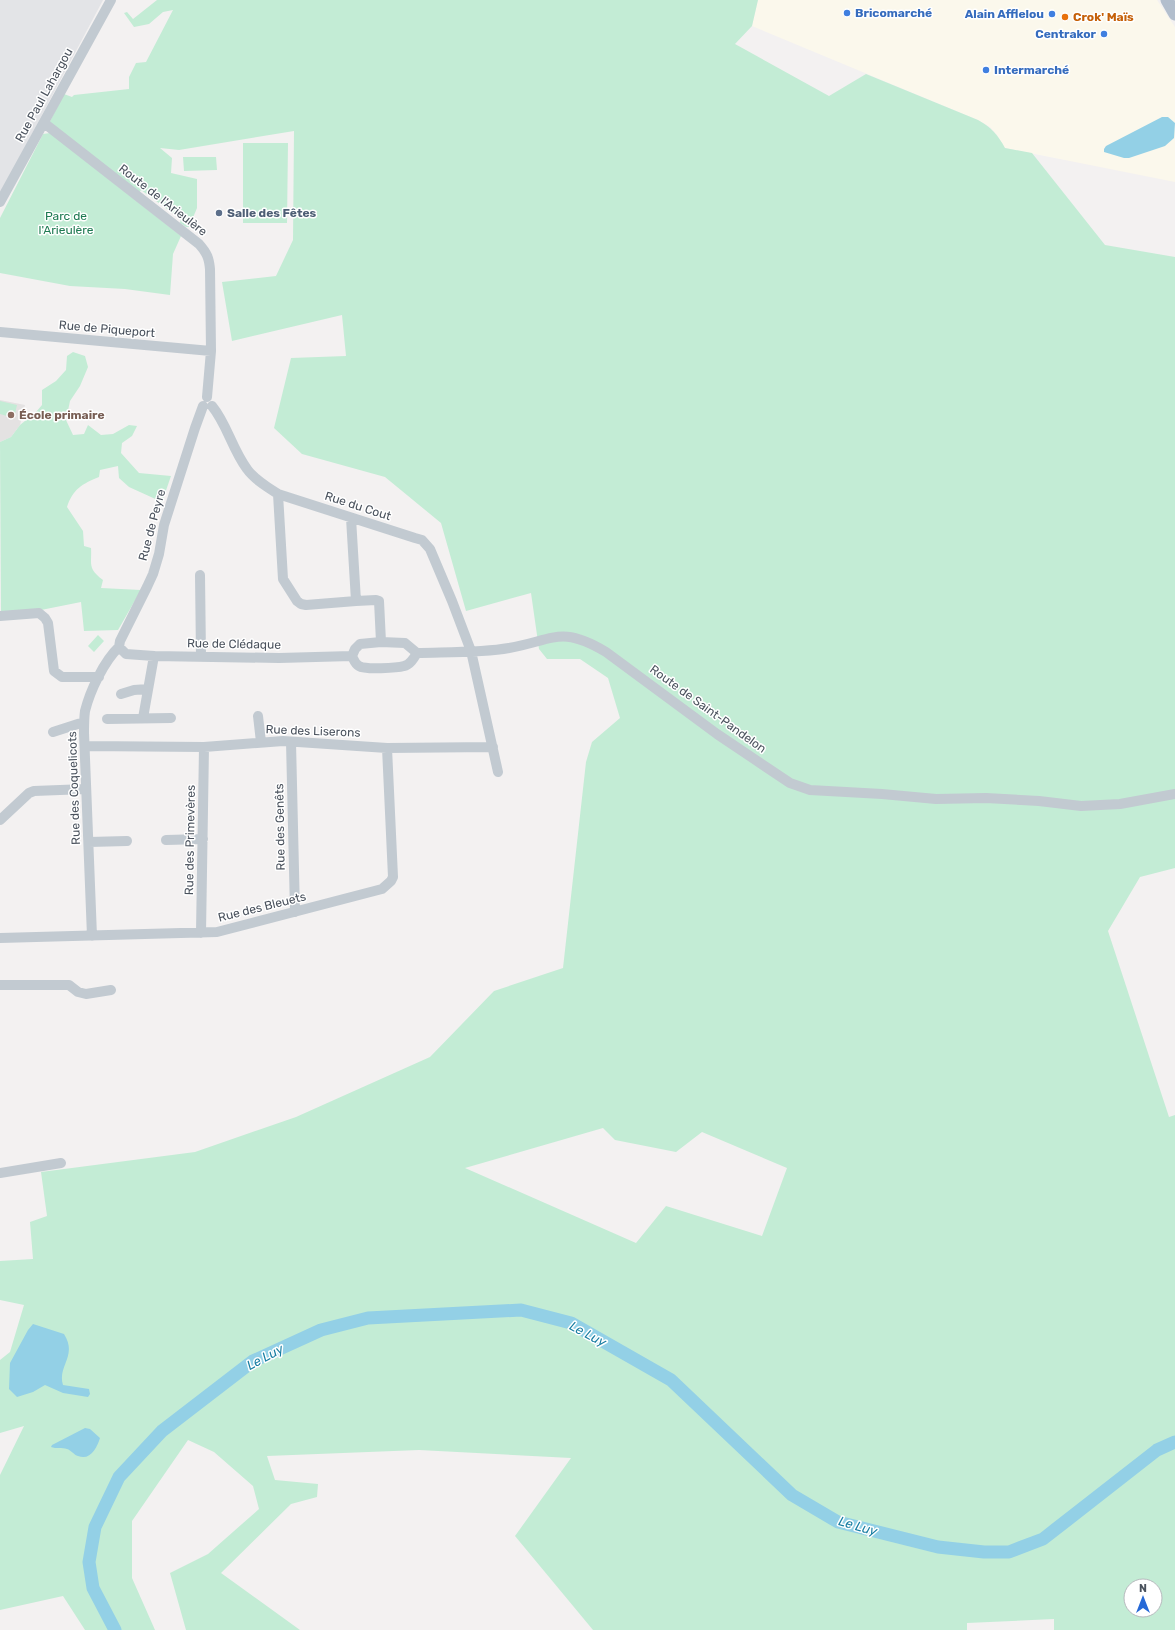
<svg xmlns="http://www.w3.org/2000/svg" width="1175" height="1630" font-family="Rubik,sans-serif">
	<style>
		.commercial { fill: #fbf8ec }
		.education { fill: #e4e2e2 }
		.airport { fill: #e3e4e7 }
		.green { fill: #c3ecd5; fill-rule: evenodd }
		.water { fill: #93d0e6 }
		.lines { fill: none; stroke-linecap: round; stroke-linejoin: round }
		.river { stroke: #93d0e6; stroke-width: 13 }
		.minor { stroke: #c2cad1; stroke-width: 10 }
		.major { stroke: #b2becd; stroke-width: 13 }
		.shop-dot { fill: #3f7fe0; stroke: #fff; stroke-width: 1.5 }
		.food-dot { fill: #e8710a; stroke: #fff; stroke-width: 1.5 }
		.service-dot { fill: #5c6f8a; stroke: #fff; stroke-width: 1.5 }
		.education-dot { fill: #8d6e63; stroke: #fff; stroke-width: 1.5 }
		.labels { text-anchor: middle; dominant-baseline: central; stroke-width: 3; stroke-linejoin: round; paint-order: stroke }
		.shop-label { font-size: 12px; font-weight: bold; fill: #366cbe; stroke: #fff; text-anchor: start }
		.food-label { font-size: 12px; font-weight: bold; fill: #c56008; stroke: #fff; text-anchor: start }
		.street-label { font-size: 12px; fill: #4a525d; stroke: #fff }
		.service-label { font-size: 12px; font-weight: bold; fill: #4e5e75; stroke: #fff; text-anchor: start }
		.park-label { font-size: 12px; fill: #1e7a52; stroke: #fff }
		.education-label { font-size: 12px; font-weight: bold; fill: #785e54; stroke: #fff; text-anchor: start }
		.water-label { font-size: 13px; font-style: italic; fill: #177da2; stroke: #fff }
	</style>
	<rect width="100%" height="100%" fill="#f3f1f1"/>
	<!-- commercial -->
	<path class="commercial" d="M 758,0 L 1157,0 L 1175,27 L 1175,182 L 1005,148 L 997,135 L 990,127 L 978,120 L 752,26 Z"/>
	<!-- education -->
	<path class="education" d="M 0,400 L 25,405 L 20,425 L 11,437 L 0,442 Z"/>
	<!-- airport -->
	<path class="airport" d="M 0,0 L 103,0 L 0,194 Z"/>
	<!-- green -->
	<path class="green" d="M 157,0 L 758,0 L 752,26 L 735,44 L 829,96 L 866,74 L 978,120 C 991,127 998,135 1005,148 L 1032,153 L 1105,245 L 1175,257 L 1175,868 L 1140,877 L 1108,931 L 1169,1117 L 1175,1115 L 1175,1630 L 1054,1630 L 1054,1619 L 967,1623 L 967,1630 L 593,1630 L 515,1536 L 571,1458 L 419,1450 L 267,1456 L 275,1480 L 318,1484 L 317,1497 L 291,1504 L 221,1573 L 300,1630 L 186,1630 L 170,1573 L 208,1554 L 259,1509 L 253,1486 L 214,1452 L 188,1440 L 132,1521 L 132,1578 L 155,1630 L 85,1630 L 63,1596 L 0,1610 L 0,1475 L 24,1426 L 0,1433 L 0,1360 L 10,1352 L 24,1305 L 0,1300 L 0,1261 L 33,1259 L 30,1222 L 47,1216 L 41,1172 L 195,1152 L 296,1117 L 430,1057 L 494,991 L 563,968 L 586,762 L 592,742 L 620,718 L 608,678 L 580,659 L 547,659 L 539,649 L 531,593 L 466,611 L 441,523 L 385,477 L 302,454 L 274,428 L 291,358 L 346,356 L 342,315 L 232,341 L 222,282 L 276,276 L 293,240 L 294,131 L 179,150 L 160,148 L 172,158 L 171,173 L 197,179 L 197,208 L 189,227 L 186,227 L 180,223 L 181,219 L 141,190 L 139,193 L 49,123 L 64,94 L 72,97 L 74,95 L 129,89 L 129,77 L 136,63 L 146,62 L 173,10 L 163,12 L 149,24 L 134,27 L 124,13 L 127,12 L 133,19 ZM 603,1128 L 615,1140 L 676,1152 L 702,1132 L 787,1168 L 762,1236 L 666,1206 L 636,1243 L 465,1168 ZM 1131,1586 L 1155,1586 L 1155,1610 L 1131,1610 Z
		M 50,133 L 181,236 L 173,254 L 170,295 L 125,289 L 70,286 L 0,273 L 0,218 L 43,134 Z
		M 243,143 L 288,143 L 287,223 L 243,223 Z
		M 183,157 L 216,157 L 217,170 L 184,171 Z
		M 73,352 L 85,356 L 88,367 L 80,386 L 70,401 L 66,420 L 73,435 L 84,434 L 88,425 L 101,435 L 113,434 L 129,425 L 137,426 L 132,436 L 122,443 L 121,453 L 139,473 L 171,476 L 162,502 L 129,487 L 119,478 L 118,466 L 100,470 L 99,477 C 82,484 73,489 67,507 L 83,531 L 84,546 L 91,548 C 92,564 87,568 103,580 L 101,588 L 141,590 L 118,630 L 84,631 L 81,602 L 41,610 L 1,614 L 0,442 L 11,437 L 20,425 L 36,412 L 42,405 L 42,390 L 56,381 L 66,370 L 67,356 Z
		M 0,401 L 17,405 L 14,418 L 0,414 Z
		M 98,635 L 104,641 L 94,652 L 88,646 Z"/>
	<!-- water -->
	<path class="water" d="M 1162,117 L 1168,117 L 1175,123 L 1174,138 L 1165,146 L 1129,158 L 1124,158 L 1104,152 L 1104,149 L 1106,146 Z
		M 33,1324 L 64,1334 C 78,1356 57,1366 63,1385 L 89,1389 L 90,1394 L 88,1397 L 63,1393 L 45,1385 L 33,1392 L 17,1397 L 9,1389 L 10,1363 L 28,1330 Z
		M 85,1428 L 90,1429 L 100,1438 C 97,1448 90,1461 78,1456 C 74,1455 71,1450 67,1449 C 62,1447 56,1449 51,1447 L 52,1445 Z"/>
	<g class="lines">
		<!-- river -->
		<path class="river" d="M 115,1630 L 93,1588 L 89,1562 L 95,1527 L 119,1477 L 162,1431 L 253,1361 L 321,1330 L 368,1318 L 521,1310 L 571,1323 L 671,1380 L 792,1495 L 838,1522 L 938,1547 L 984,1552 L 1009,1552 L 1043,1539 L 1157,1450 L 1175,1442"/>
		<!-- minor -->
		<path class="minor" d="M 44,123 L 199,244 C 207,253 209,258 210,269 L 211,351 L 207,397
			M 0,202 L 111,0
			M 0,332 L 211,351
			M 212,406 C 227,424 232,449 247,469 C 254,479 267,487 278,494 L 415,538 L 422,540 L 430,549 L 452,601 L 471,651 L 498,772
			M 278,494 L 283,579 L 297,601 L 301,604 L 306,605 L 356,601
			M 351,518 L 356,601 L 376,600 L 379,601 L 381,642
			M 200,575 L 201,656
			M 0,616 L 39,613 L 45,618 L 48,623 L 54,671 L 62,677 L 99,677
			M 119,647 L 126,654 L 154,656 L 279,658 L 352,656 C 354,660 355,664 359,666 C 365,670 397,668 404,666 C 410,665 414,658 417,653 C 446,652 481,653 509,648 C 554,640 561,625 606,652 L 717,734 L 766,767 L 790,783 L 810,790 L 882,794 L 936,799 L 986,798 L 1039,801 L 1081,806 L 1120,804 L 1175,794
			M 119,647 L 120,641 L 147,587 L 153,574 L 159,554 L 164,525 L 195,428 L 203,406
			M 352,656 L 355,649 L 360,644 L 381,642 L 405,643 L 417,653
			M 121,694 L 134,690 L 148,689
			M 258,716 L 261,742
			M 143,718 L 154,656
			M 107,719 L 171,718
			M 53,732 L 84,722
			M 291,742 L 295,912
			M 85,746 L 204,747 L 283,741 L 387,748 L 493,747
			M 0,820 L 29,793 L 34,791 L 86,789
			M 166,840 L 203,839
			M 89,842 L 127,841
			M 201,933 L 204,747
			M 92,936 L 84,733 C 84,726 84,718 85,711 C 90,691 104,661 119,647
			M 0,938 L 217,932 L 382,889 L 391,881 L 393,877 L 387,748
			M 0,985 L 69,985 L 78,992 L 86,994 L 111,990
			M 0,1173 L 61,1163"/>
		<!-- major -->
		<path class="major" d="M 1167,0 L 1175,14"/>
	</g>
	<!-- markers -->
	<g class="shop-dot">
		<circle cx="847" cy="13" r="4"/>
		<circle cx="1052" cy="14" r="4"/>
		<circle cx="1104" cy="34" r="4"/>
		<circle cx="986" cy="70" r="4"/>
	</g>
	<circle class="food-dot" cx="1065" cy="17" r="4"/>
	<circle class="service-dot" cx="219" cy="213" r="4"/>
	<circle class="education-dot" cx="11" cy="415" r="4"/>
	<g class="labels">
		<!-- shop labels -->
		<g class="shop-label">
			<text x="855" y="13">Bricomarché</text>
			<text x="1044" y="14" text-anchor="end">Alain Afflelou</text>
			<text x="1096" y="34" text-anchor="end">Centrakor</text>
			<text x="994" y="70">Intermarché</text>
		</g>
		<!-- food labels -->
		<g class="food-label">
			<text x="1073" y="17">Crok' Maïs</text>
		</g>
		<!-- street labels -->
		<g class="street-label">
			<text transform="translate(44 95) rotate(-61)">Rue Paul Lahargou</text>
			<text transform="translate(163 200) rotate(38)">Route de l'Arieulère</text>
			<text transform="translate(107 329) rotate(5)">Rue de Piqueport</text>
			<text transform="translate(358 506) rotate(18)">Rue du Cout</text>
			<text transform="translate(152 525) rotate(-75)">Rue de Peyre</text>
			<text transform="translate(234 644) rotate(1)">Rue de Clédaque</text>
			<text transform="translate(708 709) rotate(36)">Route de Saint-Pandelon</text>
			<text transform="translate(313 731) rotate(2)">Rue des Liserons</text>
			<text transform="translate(74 788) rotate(-92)">Rue des Coquelicots</text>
			<text transform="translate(280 827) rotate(-91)">Rue des Genêts</text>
			<text transform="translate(190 840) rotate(-89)">Rue des Primevères</text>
			<text transform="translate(262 907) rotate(-14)">Rue des Bleuets</text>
		</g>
		<!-- service labels -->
		<g class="service-label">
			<text x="227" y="213">Salle des Fêtes</text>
		</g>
		<!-- park labels -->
		<g class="park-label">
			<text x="66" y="216">Parc de<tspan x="66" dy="14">l'Arieulère</tspan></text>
		</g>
		<!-- education labels -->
		<g class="education-label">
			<text x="19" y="415">École primaire</text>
		</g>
		<!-- water labels -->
		<g class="water-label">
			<text transform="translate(588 1334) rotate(28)">Le Luy</text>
			<text transform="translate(265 1357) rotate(-28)">Le Luy</text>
			<text transform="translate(858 1526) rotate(16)">Le Luy</text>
		</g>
	</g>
	<!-- north arrow -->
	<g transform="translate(1143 1598)"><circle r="19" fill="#ffffff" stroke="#b7babe"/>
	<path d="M0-3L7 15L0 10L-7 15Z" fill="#2669d7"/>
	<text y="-6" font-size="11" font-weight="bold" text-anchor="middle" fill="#4a525d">N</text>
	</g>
</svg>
